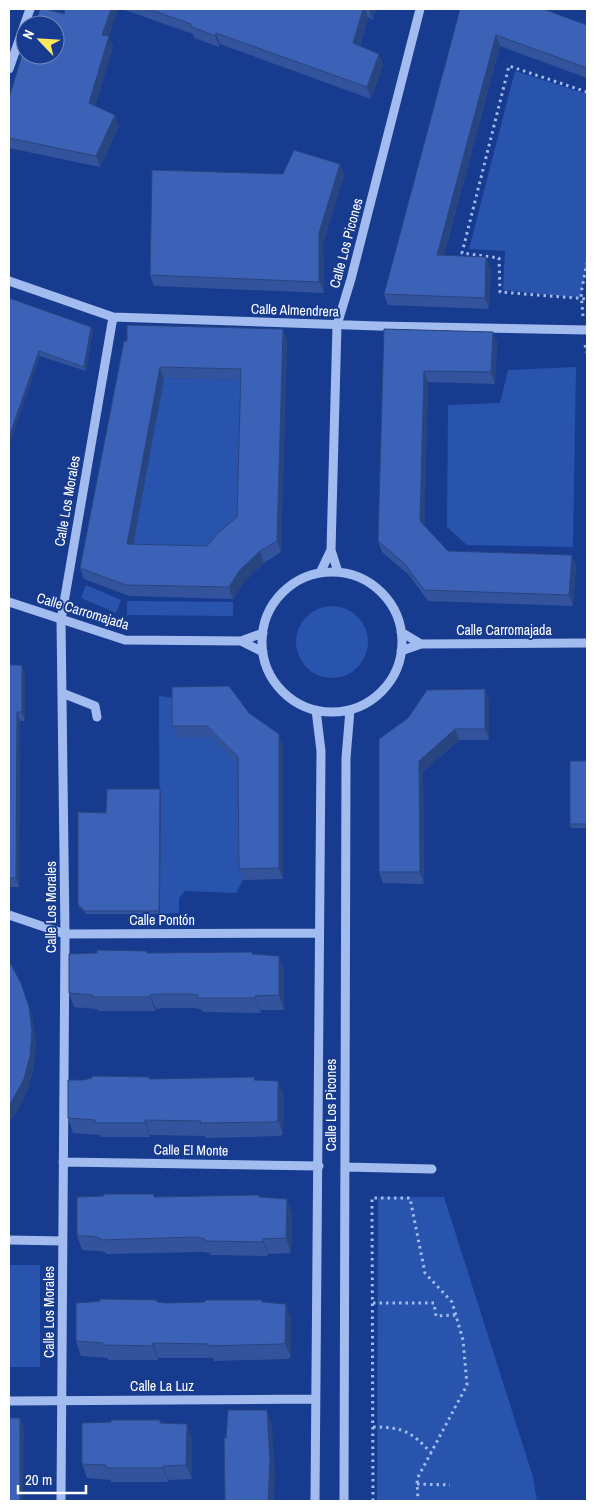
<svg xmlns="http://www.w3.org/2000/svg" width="596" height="1510" font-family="'Archivo Narrow',sans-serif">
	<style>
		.green { fill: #2954ae }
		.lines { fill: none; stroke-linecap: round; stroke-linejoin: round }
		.path { stroke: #a3bcf0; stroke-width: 3; stroke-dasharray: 2.5 4; stroke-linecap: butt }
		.minor { stroke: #a3bcf0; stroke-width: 9 }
		.wall { fill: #33549d; fill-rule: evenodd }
		.shaded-wall { fill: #29457f }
		.building { fill: #3b62b6; stroke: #29457f; fill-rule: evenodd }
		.labels { text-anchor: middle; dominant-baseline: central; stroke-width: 4; stroke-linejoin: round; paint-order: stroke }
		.street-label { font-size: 14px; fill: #fff; stroke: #173b8f }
	</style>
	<rect width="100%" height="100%" fill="#173b8f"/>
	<!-- green -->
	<path class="green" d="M 515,71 L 587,94 L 587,266 L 580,298 L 503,290 L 505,251 L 469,249 Z
		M 576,367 L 573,547 L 467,545 L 447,527 L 448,405 L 500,403 L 508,370 Z
		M 164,378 L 245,380 L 241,529 L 222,544 L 131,555 Z
		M 86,585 L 121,600 L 116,613 L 81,598 Z
		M 127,601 L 233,602 L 233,616 L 127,615 Z
		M296 642a36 36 0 1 1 72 0a36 36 0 1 1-72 0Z
		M 159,696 L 176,698 L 177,737 L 211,737 L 243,768 L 243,880 L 236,893 L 185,891 L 179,898 L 179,913 L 160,914 Z
		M 378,1197 L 444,1197 L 533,1477 L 537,1501 L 377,1501 Z
		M 9,1265 L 40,1265 L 40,1367 L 9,1367 Z"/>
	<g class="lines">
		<!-- path -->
		<path class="path" d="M 587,92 L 509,66 L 462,253 L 499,258 L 500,292 L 587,299
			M 583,316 L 581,293 L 587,263
			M 585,345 L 587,353
			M 373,1303 L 434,1303 L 436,1316 L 456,1315
			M 373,1427 C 404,1427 412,1432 432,1454
			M 417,1484 L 450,1485
			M 373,1501 L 372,1198 L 410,1198 L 425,1273 L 452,1302 L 463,1340 L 467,1385 L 417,1479 L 418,1501"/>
		<!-- minor -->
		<path class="minor" d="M 9,69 L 30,9
			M 9,281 L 113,317 L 378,326 L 587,330
			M 338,572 L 331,550 L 337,325 L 351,279 L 420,9
			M262 642a70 70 0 1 1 140 0a70 70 0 1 1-140 0Z
			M 320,573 L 331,550
			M 9,602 L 125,640 L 241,641 L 263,633
			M 401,632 L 421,644
			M 241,641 L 263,652
			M 401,651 L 421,644 L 587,643
			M 62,693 L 95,706 L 97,717
			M 9,915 L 65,934 L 318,933
			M 63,1162 L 319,1166
			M 345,1167 L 432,1169
			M 9,1240 L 63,1241
			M 9,1401 L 315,1399
			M 61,1501 L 65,934 L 61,620 L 113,317
			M 315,1501 L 321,751 L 316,710
			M 344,1501 L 346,758 L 350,710"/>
	</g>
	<!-- wall -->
	<path class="wall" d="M 122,9 L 376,9 L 373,20 L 368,17 L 360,46 L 379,54 L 383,65 L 371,99 L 220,44 L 219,47 L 194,38 L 193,34 Z
		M 460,9 L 587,25 L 587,78 L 500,46 L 444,255 L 491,269 L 489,309 L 388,305 L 384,294 Z
		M 64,14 L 109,37 L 113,47 L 95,106 L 119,126 L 100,167 L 9,148 L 9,98 L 25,55 Z
		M 340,164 L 344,175 L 323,244 L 324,293 L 154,286 L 150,275 L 283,174 Z
		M 9,298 L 91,327 L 93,331 L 86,371 L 40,356 L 9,446 Z
		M 384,329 L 493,332 L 497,343 L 495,384 L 428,382 L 424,526 L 448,551 L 572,555 L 576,566 L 573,606 L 428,601 L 409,575 L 382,552 L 378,541 Z
		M 124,341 L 287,341 L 281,552 L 264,563 L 244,582 L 233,599 L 130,596 L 84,579 L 80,568 ZM 164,378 L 241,380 L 237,517 L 207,546 L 133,544 Z
		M 9,665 L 22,665 L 25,674 L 25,721 L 20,721 L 19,887 L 9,887 Z
		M 489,701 L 489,740 L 459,740 L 423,772 L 424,884 L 383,883 L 379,872 L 408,718 Z
		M 249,713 L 283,746 L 283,879 L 243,880 L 239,869 L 238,764 L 211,737 L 177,737 L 172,726 Z
		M 587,761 L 587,828 L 571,828 L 570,824 Z
		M 161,793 L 160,914 L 87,914 L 79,907 L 78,904 L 106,813 Z
		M 147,951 L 147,953 L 253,954 L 279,956 L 284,970 L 284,1010 L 260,1010 L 261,1013 L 203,1012 L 202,1010 L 195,1008 L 164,1008 L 156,1009 L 155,1011 L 98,1011 L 97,1009 L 74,1007 L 69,993 Z
		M 150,1079 L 284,1095 L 283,1134 L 280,1136 L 206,1138 L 205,1136 L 150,1135 L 150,1137 L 101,1137 L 100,1135 L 73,1133 L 68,1118 Z
		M 259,1195 L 260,1197 L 292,1214 L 291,1253 L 268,1254 L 268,1256 L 210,1255 L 210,1253 L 202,1252 L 106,1254 L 105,1252 L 97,1251 L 82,1250 L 77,1236 L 155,1197 Z
		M 158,1302 L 166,1303 L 263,1303 L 291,1318 L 291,1357 L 288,1359 L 214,1361 L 213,1358 L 158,1358 L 158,1360 L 108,1360 L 108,1358 L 81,1356 L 76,1341 Z
		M 160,1420 L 161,1423 L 192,1439 L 192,1479 L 168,1480 L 168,1482 L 111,1482 L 111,1480 L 87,1478 L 82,1464 Z"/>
	<!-- shaded-wall -->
	<path class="shaded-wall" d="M 111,9 L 118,9 L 109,37 L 113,47 L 93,114 L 89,103 L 102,35 Z
		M 363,9 L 365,9 L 368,17 L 357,54 L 353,43 Z
		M 369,9 L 376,9 L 373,20 Z
		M 216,33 L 220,44 L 219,47 L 215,36 Z
		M 496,35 L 500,46 L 441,266 L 437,255 Z
		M 379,54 L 383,65 L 371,99 L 367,87 Z
		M 115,115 L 119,126 L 100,167 L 96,156 Z
		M 340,164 L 344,175 L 323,244 L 324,293 L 319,282 L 319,233 Z
		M 486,257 L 491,269 L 489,309 L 485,298 Z
		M 91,327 L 93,331 L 86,371 L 84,367 Z
		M 283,329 L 287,341 L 281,552 L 277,541 Z
		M 493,332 L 497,343 L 495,384 L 491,372 Z
		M 39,351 L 40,356 L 9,446 L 9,437 Z
		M 160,367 L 164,378 L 131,555 L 127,544 Z
		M 424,371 L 428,382 L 424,532 L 420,521 Z
		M 260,551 L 264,563 L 244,582 L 233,599 L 229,587 L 240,570 Z
		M 572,555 L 576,566 L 573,606 L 569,595 Z
		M 22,665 L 25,674 L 25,721 L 22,712 Z
		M 485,689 L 489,701 L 489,740 L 485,729 Z
		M 17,712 L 20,721 L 19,887 L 16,878 Z
		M 455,729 L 459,740 L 423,772 L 424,884 L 420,872 L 419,761 Z
		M 279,734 L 283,746 L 283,879 L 279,868 Z
		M 160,789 L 161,793 L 160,914 L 159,911 Z
		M 279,956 L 284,970 L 284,1010 L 279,995 Z
		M 21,983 L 33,1018 L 36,1042 L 34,1067 L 28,1090 L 17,1112 L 9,1122 L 9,1106 Z
		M 150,995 L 156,1009 L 155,1011 L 150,997 Z
		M 255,996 L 260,1010 L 261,1013 L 255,998 Z
		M 278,1081 L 284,1095 L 283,1134 L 278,1120 Z
		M 145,1120 L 150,1135 L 150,1137 L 145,1123 Z
		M 287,1199 L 292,1214 L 291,1253 L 286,1238 Z
		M 263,1239 L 268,1254 L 268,1256 L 263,1242 Z
		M 286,1304 L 291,1318 L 291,1357 L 285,1343 Z
		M 153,1343 L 158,1358 L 158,1360 L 153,1346 Z
		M 267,1410 L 272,1425 L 275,1474 L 274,1501 L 268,1501 Z
		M 20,1418 L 24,1427 L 23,1501 L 20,1501 Z
		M 187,1424 L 192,1439 L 192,1479 L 186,1465 Z
		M 163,1466 L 168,1480 L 168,1482 L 163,1468 Z"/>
	<!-- building -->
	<path class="building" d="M 40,9 L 46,9 L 64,14 L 65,9 L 111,9 L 102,35 L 109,36 L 89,103 L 115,115 L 96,156 L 9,138 L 9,98 L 25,45 L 25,55 L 55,55 L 55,25 L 35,25 Z
		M 149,9 L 363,9 L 353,43 L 379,54 L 367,87 L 216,33 L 215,36 L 190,26 L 191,24 Z
		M 460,9 L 543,9 L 587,25 L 587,68 L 496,35 L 437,255 L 486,257 L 485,298 L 384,294 Z
		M 294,150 L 340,164 L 319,233 L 319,282 L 150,275 L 152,170 L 283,174 Z
		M 9,298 L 91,327 L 84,367 L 39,351 L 9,437 Z
		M 127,325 L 283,329 L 277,541 L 260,551 L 240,570 L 229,587 L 126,585 L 80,568 L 124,341 L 127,341 ZM 160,367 L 241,369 L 237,517 L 218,533 L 207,546 L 127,544 Z
		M 384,329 L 493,332 L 491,372 L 424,371 L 420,521 L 448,551 L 572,555 L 569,595 L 424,590 L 405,564 L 378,541 Z
		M 9,665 L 22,665 L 22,712 L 17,712 L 16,878 L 9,878 Z
		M 229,686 L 249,713 L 279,734 L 279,868 L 239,869 L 238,757 L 207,726 L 172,726 L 172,687 Z
		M 485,689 L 485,729 L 455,729 L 419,761 L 420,872 L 379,872 L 379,739 L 408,718 L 427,690 Z
		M 570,761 L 587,761 L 587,824 L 570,824 Z
		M 107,789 L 160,789 L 159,911 L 85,911 L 78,904 L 78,812 L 106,813 Z
		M 97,950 L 147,951 L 147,953 L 252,952 L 252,954 L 279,956 L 279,995 L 255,996 L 255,998 L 198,998 L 198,995 L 189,994 L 159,994 L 150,995 L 150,997 L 93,997 L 93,995 L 69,993 L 69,954 L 97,953 Z
		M 9,961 L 21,983 L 29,1007 L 32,1031 L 30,1056 L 24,1079 L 12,1101 L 9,1106 Z
		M 92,1076 L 149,1077 L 149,1079 L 255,1077 L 254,1080 L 278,1081 L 278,1120 L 275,1122 L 200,1123 L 201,1121 L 145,1120 L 145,1123 L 95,1123 L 95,1120 L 68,1118 L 68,1080 L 83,1080 L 92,1078 Z
		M 104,1194 L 154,1194 L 154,1197 L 259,1195 L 259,1197 L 287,1199 L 286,1238 L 263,1239 L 263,1242 L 205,1241 L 205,1239 L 197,1237 L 100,1240 L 100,1238 L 91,1236 L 77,1236 L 77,1197 L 104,1196 Z
		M 100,1299 L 157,1300 L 157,1302 L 166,1303 L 205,1302 L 205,1300 L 262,1300 L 262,1302 L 286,1304 L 285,1343 L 282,1344 L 208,1346 L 208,1344 L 153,1343 L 153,1346 L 103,1345 L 103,1343 L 76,1341 L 76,1303 L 91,1302 L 100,1301 Z
		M 228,1410 L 267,1410 L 270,1459 L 268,1501 L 225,1501 L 224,1438 L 226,1438 Z
		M 9,1418 L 20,1418 L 20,1501 L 9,1501 Z
		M 111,1420 L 160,1420 L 160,1423 L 187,1424 L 186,1465 L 163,1466 L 163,1468 L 106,1468 L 106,1465 L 82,1464 L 82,1423 L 111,1422 Z"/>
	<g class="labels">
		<!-- street labels -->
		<g class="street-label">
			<text transform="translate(346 243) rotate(-75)">Calle Los Picones</text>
			<text transform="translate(295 310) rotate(2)">Calle Almendrera</text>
			<text transform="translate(67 501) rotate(-80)">Calle Los Morales</text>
			<text transform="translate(83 611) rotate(17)">Calle Carromajada</text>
			<text x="504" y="630">Calle Carromajada</text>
			<text transform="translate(51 907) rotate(-90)">Calle Los Morales</text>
			<text x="162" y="920">Calle Pontón</text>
			<text transform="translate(331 1105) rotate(-90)">Calle Los Picones</text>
			<text transform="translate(191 1150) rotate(1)">Calle El Monte</text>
			<text transform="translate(49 1312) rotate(-90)">Calle Los Morales</text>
			<text x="162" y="1386">Calle La Luz</text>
		</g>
	</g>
	<!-- border -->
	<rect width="596" height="1510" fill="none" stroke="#ffffff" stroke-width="20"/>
	<!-- north arrow -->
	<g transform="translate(40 40) rotate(295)"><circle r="24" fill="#173b8f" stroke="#7489bc"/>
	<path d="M0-4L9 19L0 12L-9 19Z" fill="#ffe762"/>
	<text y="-8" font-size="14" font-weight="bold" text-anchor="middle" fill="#ffffff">N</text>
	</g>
	<!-- scale -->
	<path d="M18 1485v8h68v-8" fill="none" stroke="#ffffff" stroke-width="2.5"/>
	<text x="25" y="1485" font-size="15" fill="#ffffff" stroke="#173b8f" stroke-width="4" paint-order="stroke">20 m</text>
</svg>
